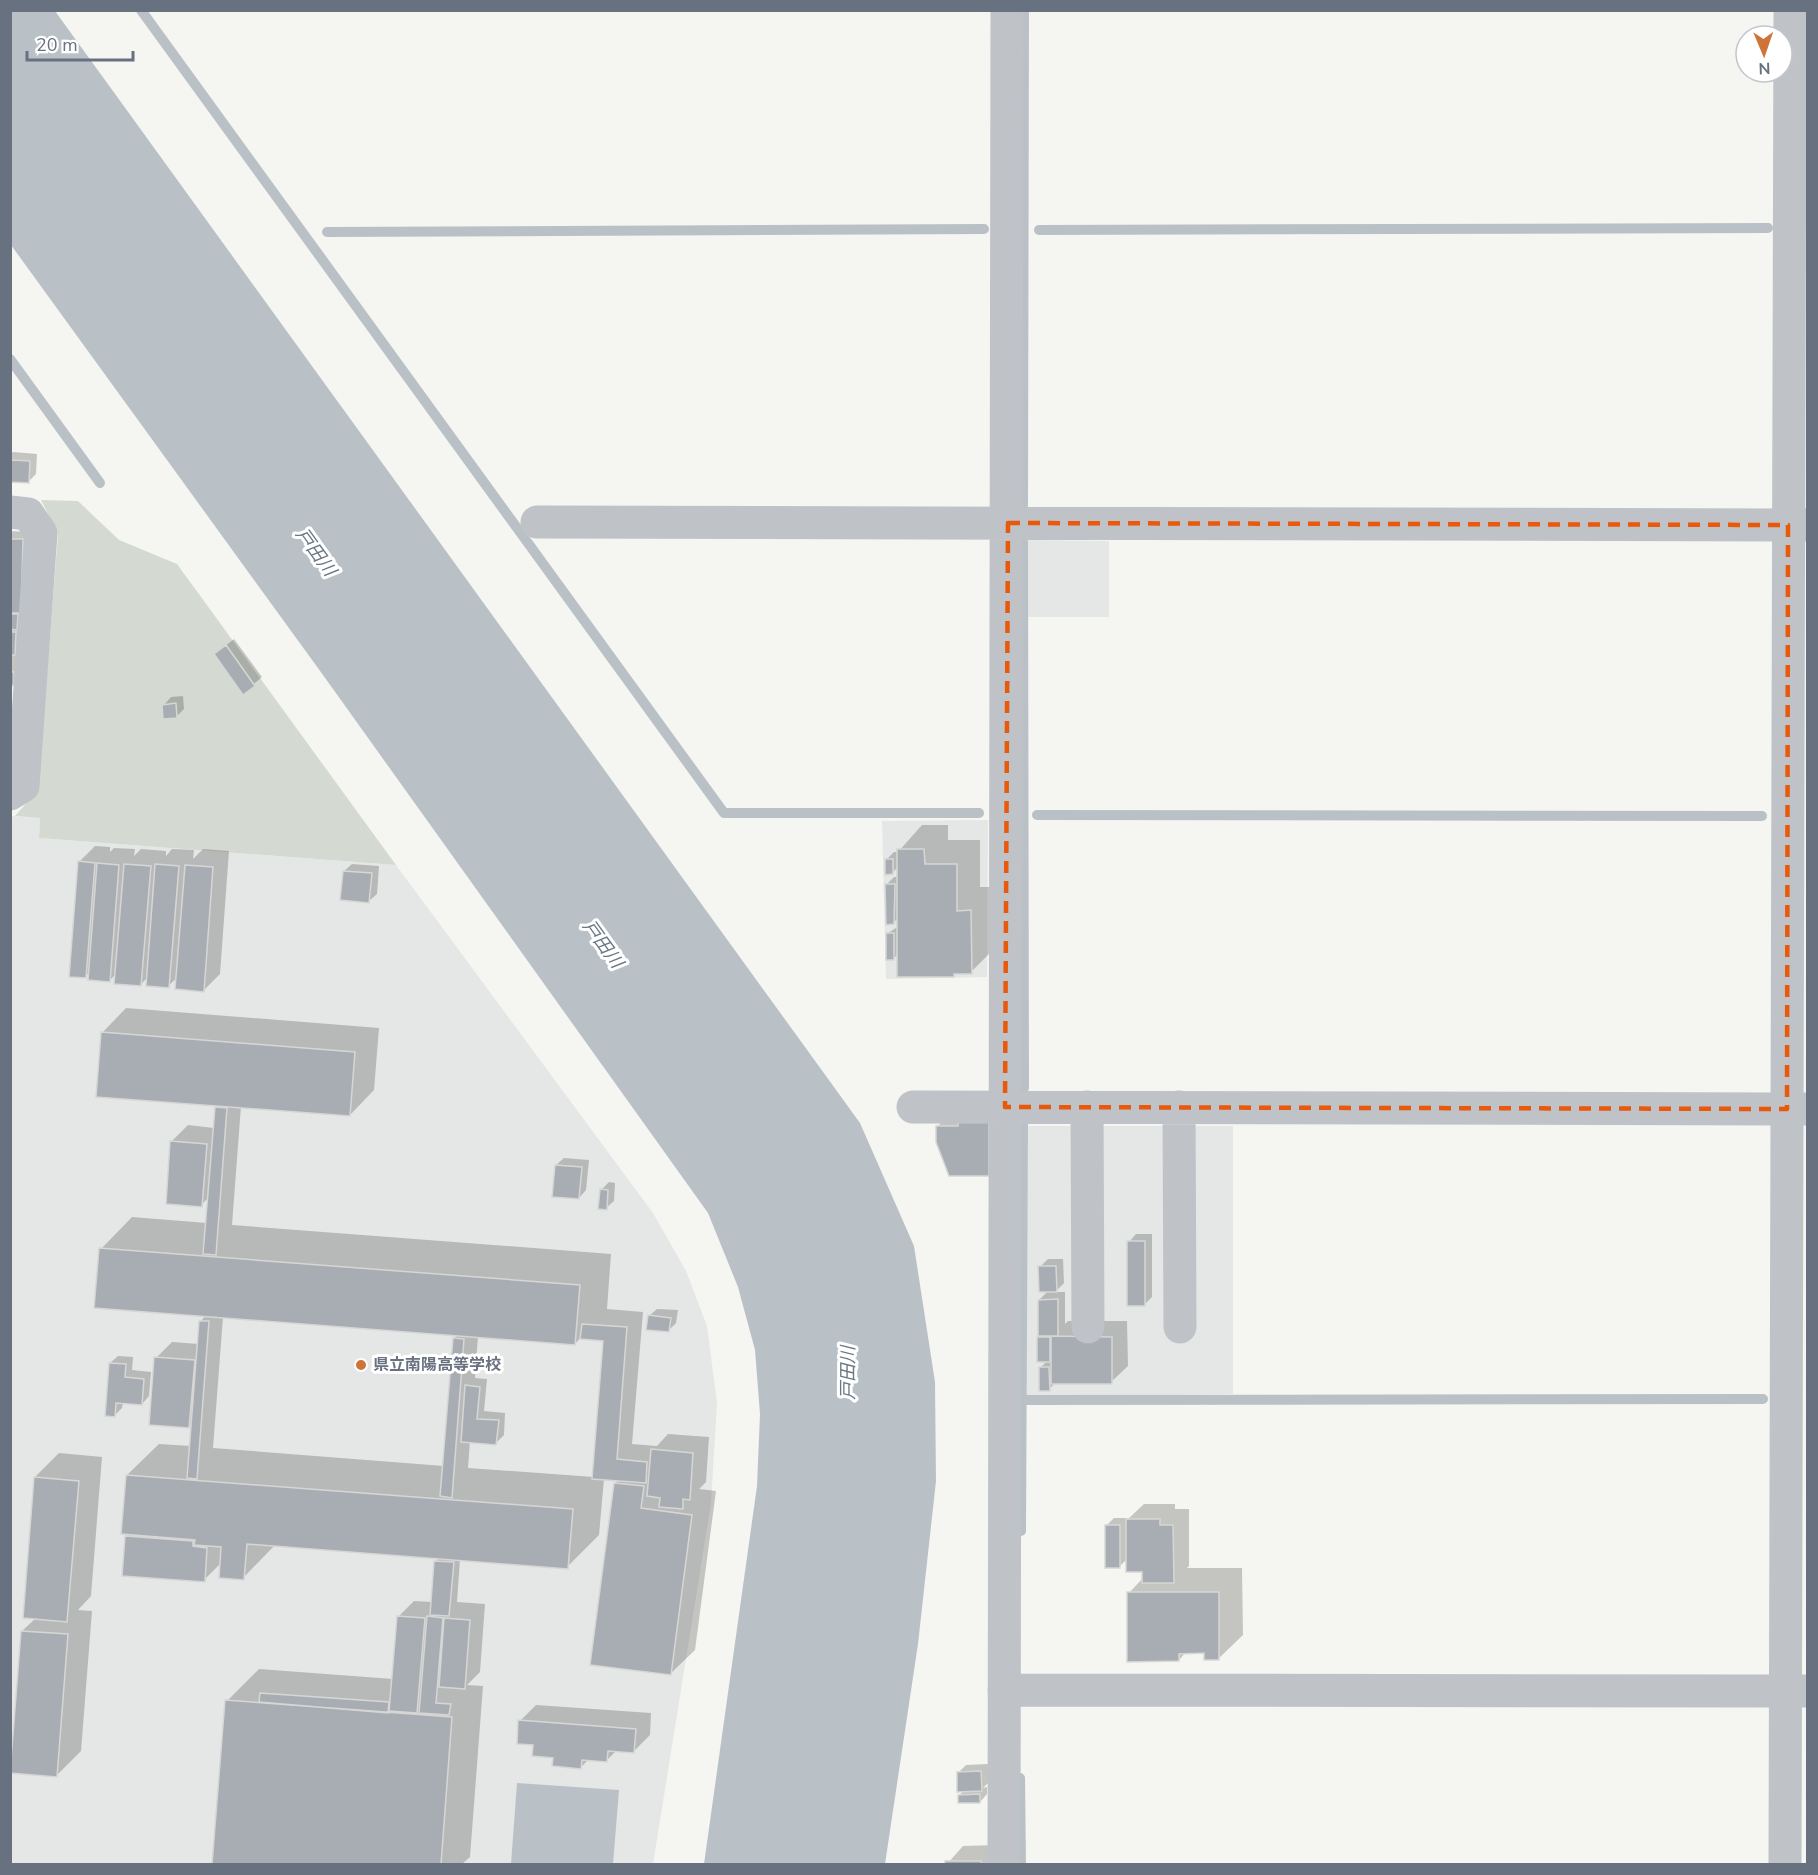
<svg xmlns="http://www.w3.org/2000/svg" width="1818" height="1875" font-family="'Nunito Sans','Noto Sans JP',sans-serif">
	<style>
		.built { fill: #e5e6e6 }
		.green { fill: #d4dad2 }
		.water { fill: #bac1c6 }
		.shadow { fill: #0003; fill-rule: evenodd }
		.lines { fill: none; stroke-linecap: round; stroke-linejoin: round }
		.stream { stroke: #bac1c6; stroke-width: 10 }
		.building { fill: #a8adb4; stroke: #d6d7d5; stroke-width: 1.5 }
		.minor { stroke: #bfc2c6; stroke-width: 33 }
		.marked { fill: none; stroke: #e8590c; stroke-width: 4.5; stroke-dasharray: 12 8; stroke-linejoin: round }
		.poi-dot { fill: #cf7438; stroke: #fff; stroke-width: 2 }
		.labels { text-anchor: middle; dominant-baseline: central; stroke-width: 6; stroke-linejoin: round; paint-order: stroke }
		.poi-label { font-size: 16px; font-weight: bold; fill: #687180; stroke: #fff; text-anchor: start }
		.water-label { font-size: 18px; font-style: italic; fill: #697883; stroke: #fff }
	</style>
	<rect width="100%" height="100%" fill="#f5f5f2"/>
	<!-- built -->
	<path class="built" d="M 1028,540 L 1109,541 L 1109,617 L 1028,617 Z
		M 10,816 L 40,818 L 39,838 L 396,865 L 653,1213 L 686,1271 L 707,1326 L 717,1403 L 711,1503 L 653,1864 L 11,1864 Z
		M 988,820 L 987,977 L 886,979 L 882,821 Z
		M 1028,1126 L 1233,1126 L 1233,1394 L 1025,1397 Z"/>
	<!-- green -->
	<path class="green" d="M 41,500 L 78,501 L 119,540 L 177,564 L 396,865 L 39,838 L 40,818 L 15,816 L 38,790 L 58,534 Z"/>
	<!-- water -->
	<path class="water" d="M 10,11 L 55,11 L 860,1123 L 914,1246 L 935,1382 L 936,1481 L 918,1644 L 885,1864 L 704,1864 L 757,1486 L 760,1414 L 755,1350 L 738,1287 L 708,1213 L 323,675 L 11,245 Z
		M 517,1783 L 619,1790 L 613,1864 L 511,1864 Z"/>
	<!-- shadow -->
	<path class="shadow" d="M 13,452 L 37,454 L 36,474 L 28,482 L 10,481 L 10,455 Z
		M 10,531 L 30,532 L 22,646 L 16,652 L 25,653 L 24,676 L 10,689 Z
		M 234,639 L 262,677 L 244,692 L 224,647 Z
		M 183,696 L 184,709 L 176,717 L 164,705 L 171,697 Z
		M 922,825 L 948,825 L 948,840 L 980,840 L 980,887 L 995,887 L 995,948 L 971,972 L 957,972 L 953,976 L 899,953 L 893,959 L 888,933 L 899,926 L 899,917 L 893,923 L 887,884 L 894,877 L 898,877 L 898,867 L 892,873 L 886,860 L 894,852 L 898,852 Z
		M 95,846 L 110,847 L 110,852 L 114,848 L 135,849 L 134,856 L 141,849 L 166,851 L 166,856 L 172,849 L 194,850 L 193,859 L 203,849 L 229,851 L 220,974 L 204,990 L 178,977 L 168,986 L 148,977 L 141,984 L 117,973 L 110,980 L 90,972 L 85,976 L 79,862 Z
		M 352,864 L 379,866 L 377,894 L 369,901 L 344,871 Z
		M 126,1008 L 379,1028 L 374,1090 L 350,1115 L 241,1106 L 232,1225 L 611,1254 L 607,1309 L 643,1312 L 632,1444 L 657,1446 L 668,1434 L 709,1437 L 706,1482 L 699,1489 L 716,1491 L 695,1650 L 670,1674 L 615,1483 L 619,1480 L 604,1479 L 599,1535 L 567,1567 L 460,1559 L 457,1602 L 485,1604 L 480,1672 L 467,1685 L 483,1686 L 470,1857 L 462,1864 L 214,1864 L 227,1701 L 259,1669 L 393,1679 L 398,1617 L 414,1601 L 433,1602 L 436,1561 L 440,1557 L 275,1545 L 243,1578 L 221,1563 L 204,1580 L 127,1536 L 130,1533 L 127,1475 L 159,1444 L 191,1446 L 193,1422 L 189,1427 L 156,1358 L 172,1342 L 199,1344 L 201,1321 L 206,1315 L 101,1249 L 132,1217 L 207,1223 L 209,1197 L 201,1205 L 172,1141 L 188,1125 L 214,1128 L 216,1108 L 219,1105 L 102,1033 ZM 223,1317 L 458,1335 L 454,1338 L 444,1466 L 213,1448 ZM 478,1336 L 575,1344 L 581,1337 L 604,1339 L 594,1477 L 468,1468 L 470,1441 L 496,1443 L 504,1435 L 505,1413 L 484,1411 L 487,1379 L 475,1378 Z
		M 953,1111 L 1005,1159 L 937,1127 Z
		M 564,1158 L 589,1160 L 586,1190 L 579,1198 L 556,1165 Z
		M 609,1182 L 615,1183 L 614,1201 L 606,1208 L 601,1190 Z
		M 1136,1234 L 1152,1234 L 1152,1297 L 1144,1305 L 1129,1242 Z
		M 1048,1259 L 1063,1259 L 1064,1283 L 1055,1292 L 1065,1292 L 1065,1324 L 1068,1321 L 1127,1321 L 1128,1366 L 1111,1382 L 1055,1383 L 1049,1389 L 1040,1368 L 1047,1361 L 1038,1337 L 1042,1334 L 1039,1300 L 1048,1291 L 1040,1267 Z
		M 657,1309 L 678,1310 L 676,1323 L 669,1330 L 649,1316 Z
		M 118,1356 L 133,1357 L 132,1370 L 151,1372 L 149,1396 L 142,1404 L 123,1402 L 122,1408 L 115,1415 L 110,1363 Z
		M 59,1453 L 102,1457 L 91,1596 L 78,1610 L 92,1611 L 81,1751 L 57,1775 L 22,1631 L 36,1618 L 35,1477 Z
		M 1144,1504 L 1175,1504 L 1175,1509 L 1189,1509 L 1189,1566 L 1187,1568 L 1242,1568 L 1243,1635 L 1218,1659 L 1205,1652 L 1186,1652 L 1179,1660 L 1129,1593 L 1143,1578 L 1143,1570 L 1128,1558 L 1120,1566 L 1106,1526 L 1114,1518 L 1127,1518 L 1127,1520 Z
		M 536,1705 L 651,1713 L 650,1735 L 634,1751 L 617,1750 L 607,1760 L 589,1759 L 581,1767 L 555,1756 L 535,1743 L 520,1721 Z
		M 988,1764 L 989,1782 L 983,1788 L 987,1787 L 987,1794 L 980,1802 L 959,1796 L 964,1790 L 958,1773 L 966,1765 Z
		M 996,1845 L 997,1864 L 947,1864 L 963,1846 Z"/>
	<g class="lines">
		<!-- stream -->
		<path class="stream" d="M 141,10 L 724,813 L 979,813
			M 1039,230 L 1768,228
			M 327,232 L 984,229
			M 10,359 L 100,483
			M 1023,505 L 1024,10
			M 1023,542 L 1024,1088
			M 1037,815 L 1762,816
			M 1022,1400 L 1763,1399
			M 1021,1531 L 1023,1125
			M 1020,1778 L 1021,1864"/>
	</g>
	<!-- building -->
	<path class="building" d="M 10,460 L 30,461 L 29,483 L 10,482 Z
		M 10,539 L 23,539 L 21,613 L 10,613 Z
		M 10,614 L 18,614 L 17,630 L 10,629 Z
		M 10,632 L 16,632 L 15,655 L 10,655 Z
		M 226,645 L 255,686 L 243,695 L 214,654 Z
		M 10,672 L 14,672 L 14,685 L 10,685 Z
		M 176,703 L 177,718 L 163,719 L 162,705 Z
		M 897,849 L 924,849 L 925,864 L 957,864 L 957,911 L 971,910 L 972,974 L 954,974 L 954,977 L 897,977 Z
		M 885,859 L 893,859 L 893,874 L 885,875 Z
		M 78,861 L 95,863 L 86,978 L 69,977 Z
		M 97,863 L 119,865 L 110,982 L 88,980 Z
		M 124,864 L 151,866 L 141,986 L 114,984 Z
		M 155,864 L 179,866 L 169,988 L 146,986 Z
		M 185,865 L 213,867 L 204,992 L 175,989 Z
		M 343,871 L 372,873 L 369,903 L 340,900 Z
		M 885,884 L 895,884 L 894,924 L 886,925 Z
		M 886,933 L 894,933 L 894,960 L 886,960 Z
		M 101,1032 L 355,1052 L 350,1116 L 96,1097 Z
		M 215,1107 L 227,1108 L 216,1255 L 203,1254 Z
		M 959,1119 L 989,1119 L 989,1176 L 949,1176 L 936,1142 L 936,1126 L 958,1126 Z
		M 170,1141 L 207,1144 L 202,1207 L 166,1204 Z
		M 555,1165 L 582,1167 L 579,1199 L 552,1197 Z
		M 600,1189 L 608,1190 L 607,1210 L 598,1209 Z
		M 1127,1241 L 1145,1241 L 1145,1306 L 1127,1306 Z
		M 99,1248 L 580,1285 L 575,1345 L 94,1308 Z
		M 1038,1266 L 1056,1266 L 1057,1292 L 1039,1292 Z
		M 1058,1299 L 1058,1336 L 1038,1336 L 1038,1300 Z
		M 648,1315 L 671,1318 L 669,1332 L 646,1330 Z
		M 199,1321 L 209,1321 L 197,1479 L 187,1478 Z
		M 582,1324 L 627,1327 L 617,1459 L 647,1462 L 646,1483 L 592,1479 L 603,1341 L 580,1339 Z
		M 1051,1336 L 1112,1337 L 1112,1384 L 1051,1384 Z
		M 1037,1337 L 1050,1337 L 1050,1362 L 1037,1362 Z
		M 453,1338 L 464,1339 L 452,1498 L 440,1496 Z
		M 154,1357 L 195,1360 L 189,1428 L 149,1425 Z
		M 109,1363 L 126,1364 L 125,1377 L 144,1379 L 142,1405 L 116,1403 L 115,1417 L 105,1416 Z
		M 1039,1367 L 1049,1367 L 1050,1391 L 1039,1391 Z
		M 465,1385 L 480,1387 L 477,1419 L 499,1420 L 496,1445 L 461,1442 Z
		M 651,1449 L 693,1453 L 690,1500 L 683,1499 L 683,1509 L 659,1507 L 660,1498 L 647,1496 Z
		M 126,1475 L 573,1509 L 568,1569 L 247,1544 L 244,1580 L 219,1578 L 221,1547 L 194,1545 L 195,1540 L 121,1534 Z
		M 34,1477 L 79,1481 L 67,1622 L 23,1618 Z
		M 614,1483 L 644,1486 L 641,1508 L 692,1515 L 671,1675 L 590,1665 Z
		M 1126,1519 L 1160,1519 L 1160,1525 L 1173,1525 L 1174,1583 L 1142,1583 L 1142,1572 L 1126,1572 Z
		M 1105,1525 L 1120,1525 L 1120,1568 L 1105,1568 Z
		M 125,1536 L 193,1541 L 193,1546 L 207,1548 L 205,1582 L 122,1576 Z
		M 434,1561 L 454,1562 L 449,1616 L 430,1615 Z
		M 1127,1592 L 1219,1592 L 1219,1660 L 1204,1660 L 1204,1653 L 1179,1654 L 1179,1661 L 1127,1662 Z
		M 397,1616 L 425,1618 L 417,1713 L 389,1711 Z
		M 427,1616 L 443,1618 L 436,1703 L 451,1704 L 449,1715 L 419,1713 Z
		M 444,1618 L 470,1620 L 465,1689 L 439,1687 Z
		M 21,1631 L 68,1634 L 57,1777 L 10,1773 Z
		M 260,1693 L 389,1702 L 388,1713 L 259,1702 Z
		M 225,1700 L 452,1717 L 441,1864 L 212,1864 Z
		M 518,1720 L 636,1729 L 634,1753 L 608,1751 L 607,1762 L 582,1760 L 581,1769 L 552,1766 L 553,1758 L 532,1756 L 533,1745 L 517,1744 Z
		M 981,1771 L 982,1791 L 957,1792 L 957,1772 Z
		M 980,1794 L 980,1803 L 958,1803 L 958,1795 Z
		M 945,1861 L 981,1861 L 981,1864 L 945,1864 Z"/>
	<g class="lines">
		<!-- minor -->
		<path class="minor" d="M 10,512 L 28,514 L 41,533 L 23,786 L 10,794
			M 537,522 L 1808,525
			M 913,1107 L 1808,1109
			M 1087,1107 L 1088,1327
			M 1179,1107 L 1180,1327
			M 1004,1690 L 1806,1691
			M 1004,1864 L 1007,10
			M 1785,1864 L 1790,10"/>
	</g>
	<!-- marked area -->
	<path class="marked" d="M 1008,523 L 1788,525 L 1787,1109 L 1005,1107 Z"/>
	<!-- markers -->
	<circle class="poi-dot" cx="361" cy="1365" r="6"/>
	<g class="labels">
		<!-- poi labels -->
		<g class="poi-label">
			<text x="373" y="1365">県立南陽高等学校</text>
		</g>
		<!-- water labels -->
		<g class="water-label">
			<text transform="translate(316 552) rotate(54)">戸田川</text>
			<text transform="translate(603 944) rotate(54)">戸田川</text>
			<text transform="translate(848 1373) rotate(-90)">戸田川</text>
		</g>
	</g>
	<!-- border -->
	<rect width="1818" height="1875" fill="none" stroke="#687180" stroke-width="24"/>
	<!-- north arrow -->
	<g transform="translate(1764 54) rotate(178)"><circle r="28" fill="#ffffff" stroke="#c3c6cc" stroke-width="1.5"/>
	<path d="M0-4.5L10 22L0 15L-10 22Z" fill="#cf7438"/>
	<text y="-9" font-size="16" font-weight="bold" text-anchor="middle" fill="#687180">N</text>
	</g>
	<!-- scale -->
	<path d="M27 51v9h106v-9" fill="none" stroke="#687180" stroke-width="3"/>
	<text x="36" y="51" font-size="18" fill="#687180" stroke="#ffffff" stroke-width="4.5" paint-order="stroke">20 m</text>
</svg>
